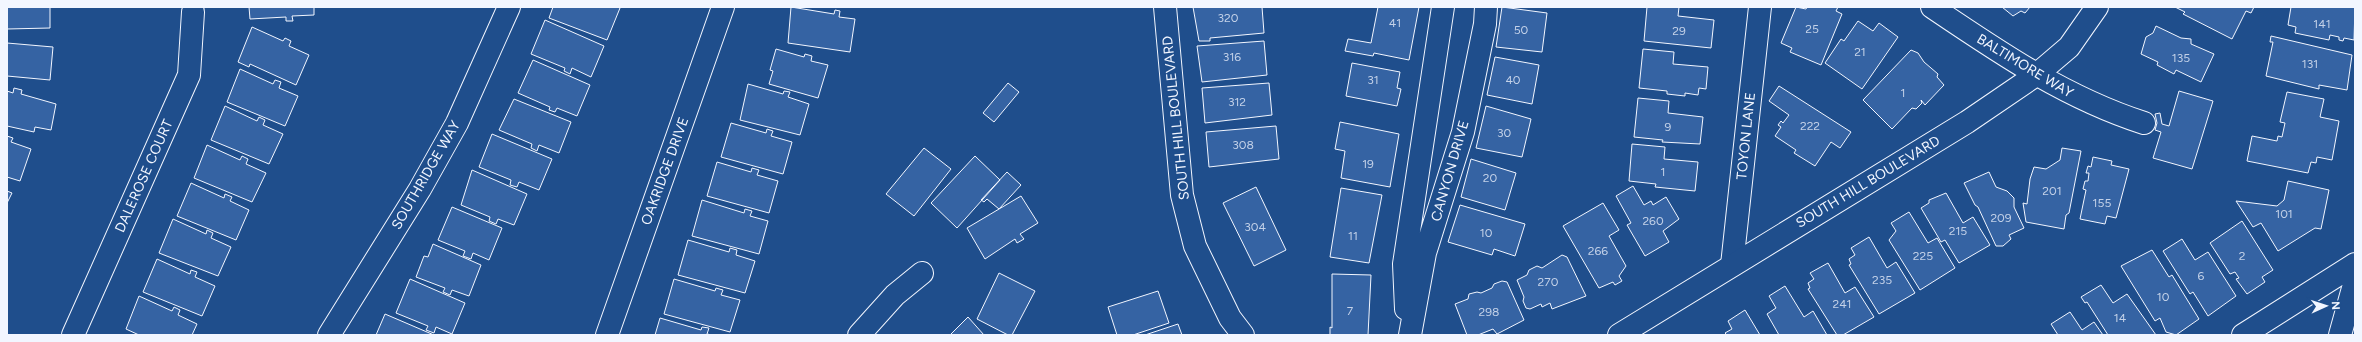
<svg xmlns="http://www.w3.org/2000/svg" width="2362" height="342" font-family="Figtree,sans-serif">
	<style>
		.building { fill: #3563a3; stroke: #f2f6ff }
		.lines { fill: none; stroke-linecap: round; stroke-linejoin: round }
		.street-casing { stroke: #f2f6ff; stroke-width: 24 }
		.secondary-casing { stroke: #f2f6ff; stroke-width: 24 }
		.street { stroke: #1f4e8c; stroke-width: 22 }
		.secondary { stroke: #1f4e8c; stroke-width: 22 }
		.labels { text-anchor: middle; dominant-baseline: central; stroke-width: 3; stroke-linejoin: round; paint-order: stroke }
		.number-label { font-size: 12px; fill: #c3d1e8 }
		.street-label { font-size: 14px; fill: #f2f6ff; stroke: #1f4e8c }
	</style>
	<rect width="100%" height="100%" fill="#1f4e8c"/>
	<!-- building -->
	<path class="building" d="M 7,7 L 50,7 L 50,28 L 7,29 Z
		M 249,7 L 314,7 L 314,15 L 292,16 L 293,21 L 286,21 L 286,17 L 250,19 Z
		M 553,7 L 617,7 L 620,8 L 607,40 L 549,18 Z
		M 791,7 L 834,14 L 835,10 L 840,11 L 839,17 L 855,19 L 850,52 L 788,43 Z
		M 1193,7 L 1262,7 L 1264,33 L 1210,38 L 1210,41 L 1199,41 Z
		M 1378,7 L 1419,7 L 1409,60 L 1374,53 L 1373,56 L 1345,51 L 1348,39 L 1371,43 Z
		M 1502,7 L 1547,13 L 1542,52 L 1496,47 Z
		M 1647,7 L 1679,7 L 1678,16 L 1714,20 L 1711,48 L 1644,41 Z
		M 1796,7 L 1806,9 L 1807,7 L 1838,7 L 1836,11 L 1842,14 L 1821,65 L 1790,52 L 1792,48 L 1781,43 Z
		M 2002,7 L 2030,7 L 2025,13 L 2021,11 L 2013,16 Z
		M 2175,7 L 2254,7 L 2251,13 L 2246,11 L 2232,39 L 2183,14 L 2185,12 Z
		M 2291,7 L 2355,7 L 2354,40 L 2344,38 L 2343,41 L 2339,40 L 2339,37 L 2330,35 L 2329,40 L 2295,33 L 2296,27 L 2288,25 Z
		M 545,20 L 604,46 L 591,77 L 572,68 L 570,74 L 564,71 L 565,68 L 531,54 Z
		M 1858,21 L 1873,31 L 1879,23 L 1898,37 L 1862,89 L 1825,63 L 1841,39 L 1844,41 Z
		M 2156,26 L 2181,38 L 2191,39 L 2191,44 L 2214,54 L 2201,82 L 2176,70 L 2174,74 L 2157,65 L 2158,62 L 2141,54 L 2146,37 L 2153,33 Z
		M 252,27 L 283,41 L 285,38 L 291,41 L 289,46 L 309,55 L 296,85 L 250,64 L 249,67 L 238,62 Z
		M 2271,36 L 2352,55 L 2347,90 L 2319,85 L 2319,89 L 2266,76 L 2273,42 L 2270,42 Z
		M 1264,41 L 1267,75 L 1202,82 L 1197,46 Z
		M 7,43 L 53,47 L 50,80 L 7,76 Z
		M 776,49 L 804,57 L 805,54 L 812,56 L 811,61 L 828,65 L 818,98 L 769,84 L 773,71 L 770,70 Z
		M 1643,49 L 1674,52 L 1673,64 L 1708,67 L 1706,89 L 1699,88 L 1698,95 L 1685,93 L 1685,96 L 1667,94 L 1667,91 L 1639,88 Z
		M 1911,50 L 1918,53 L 1924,62 L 1938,74 L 1937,77 L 1944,85 L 1925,105 L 1921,100 L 1922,103 L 1916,109 L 1912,108 L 1892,129 L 1863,100 Z
		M 1495,57 L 1539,65 L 1532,104 L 1487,95 Z
		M 533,60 L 590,85 L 577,116 L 557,108 L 555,112 L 549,110 L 550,107 L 518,93 Z
		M 1352,63 L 1400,72 L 1397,88 L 1401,89 L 1397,106 L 1346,96 Z
		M 240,69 L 273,84 L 275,80 L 281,82 L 279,88 L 298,96 L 285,126 L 227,102 Z
		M 1008,83 L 1019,92 L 994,122 L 983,113 Z
		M 1269,83 L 1272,115 L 1205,123 L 1202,88 Z
		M 748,84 L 783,94 L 784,91 L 790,92 L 788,97 L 809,104 L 800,135 L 740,120 Z
		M 1779,86 L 1851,132 L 1840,148 L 1831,142 L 1815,166 L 1794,153 L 1796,150 L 1775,136 L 1781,127 L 1778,125 L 1781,121 L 1783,123 L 1789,115 L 1769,101 Z
		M 14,88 L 22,90 L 21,94 L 56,104 L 51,130 L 35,127 L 34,132 L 7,126 L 7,91 L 13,93 Z
		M 2179,91 L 2213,101 L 2192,169 L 2153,158 L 2161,132 L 2155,130 L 2157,123 L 2155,114 L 2160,113 L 2162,124 L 2169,126 Z
		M 2287,92 L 2324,99 L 2320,117 L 2339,121 L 2332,160 L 2317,157 L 2316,163 L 2311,162 L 2308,173 L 2247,161 L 2252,136 L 2277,141 L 2278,136 L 2282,137 L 2285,123 L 2280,122 Z
		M 1638,98 L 1669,101 L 1668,113 L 1703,117 L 1700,144 L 1662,142 L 1663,140 L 1634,137 Z
		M 514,99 L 571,122 L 559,153 L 539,145 L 537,151 L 531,148 L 532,144 L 499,130 Z
		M 225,106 L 257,121 L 259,117 L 265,120 L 263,125 L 283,134 L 269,164 L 211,140 Z
		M 1486,106 L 1531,119 L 1522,157 L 1476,148 Z
		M 1340,122 L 1399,134 L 1390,187 L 1341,178 L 1345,151 L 1335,149 Z
		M 731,123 L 766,133 L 767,129 L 773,131 L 771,136 L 792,142 L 783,174 L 721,157 Z
		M 1276,126 L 1279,159 L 1209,167 L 1206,132 Z
		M 492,134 L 552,159 L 539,190 L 519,182 L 517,187 L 510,185 L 511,180 L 479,167 Z
		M 7,136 L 13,138 L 11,142 L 31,149 L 20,181 L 7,177 Z
		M 1632,144 L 1665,147 L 1664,159 L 1698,162 L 1695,191 L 1655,187 L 1656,184 L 1629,181 Z
		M 207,145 L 240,160 L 242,156 L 248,159 L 246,164 L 266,173 L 252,202 L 194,178 Z
		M 924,148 L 951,169 L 914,216 L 886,194 Z
		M 2062,148 L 2081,151 L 2069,213 L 2066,215 L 2064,229 L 2026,222 L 2023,203 L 2027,204 L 2030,179 L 2034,167 L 2046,169 L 2060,160 Z
		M 975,156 L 1000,180 L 957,228 L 931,203 Z
		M 2093,157 L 2112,161 L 2111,165 L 2129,169 L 2116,218 L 2107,216 L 2105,224 L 2080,219 L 2086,190 L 2083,189 L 2085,181 L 2088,181 L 2089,173 L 2086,173 L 2088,166 L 2091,167 Z
		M 1471,159 L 1516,173 L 1505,210 L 1461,197 Z
		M 717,162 L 751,172 L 752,168 L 759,170 L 757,175 L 778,181 L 769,213 L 707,196 Z
		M 472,170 L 527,194 L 514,225 L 498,219 L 496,224 L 489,221 L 490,217 L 461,205 Z
		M 1007,172 L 1021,185 L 999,209 L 987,199 L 984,202 L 981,200 Z
		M 1989,172 L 1996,187 L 2007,191 L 2014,198 L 2014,207 L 2024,228 L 2009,235 L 2011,239 L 2003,246 L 1996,246 L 1978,207 L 1975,205 L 1964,183 Z
		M 2288,181 L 2329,190 L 2321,229 L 2315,228 L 2278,251 L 2261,223 L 2253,227 L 2236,201 L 2277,206 L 2284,200 Z
		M 191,183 L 224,198 L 225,194 L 232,197 L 230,201 L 249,210 L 236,240 L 177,216 Z
		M 1633,186 L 1644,205 L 1651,201 L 1653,205 L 1666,197 L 1679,219 L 1663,231 L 1669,242 L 1645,256 L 1627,225 L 1631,223 L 1616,196 Z
		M 1256,187 L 1286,250 L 1254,266 L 1223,203 Z
		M 1341,188 L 1382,195 L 1369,263 L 1330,257 Z
		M 7,191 L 12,193 L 7,203 Z
		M 1946,193 L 1963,223 L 1973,217 L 1990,245 L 1959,263 L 1945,240 L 1941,242 L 1921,208 L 1929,203 L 1929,200 Z
		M 1021,196 L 1038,223 L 1020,234 L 1024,239 L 1017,243 L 1015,239 L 985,259 L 967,228 Z
		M 702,200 L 744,213 L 745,209 L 752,211 L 750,216 L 768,221 L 759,254 L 692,236 Z
		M 1603,203 L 1619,230 L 1609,236 L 1626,266 L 1619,276 L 1622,281 L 1615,285 L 1613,282 L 1599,288 L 1563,226 Z
		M 1460,205 L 1525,224 L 1515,256 L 1494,249 L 1492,255 L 1448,242 Z
		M 452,207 L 502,228 L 489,260 L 473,253 L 471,259 L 463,256 L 465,251 L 438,240 Z
		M 1909,212 L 1928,243 L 1937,238 L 1955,268 L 1920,290 L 1889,240 L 1896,231 L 1891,223 Z
		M 173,219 L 206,234 L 207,230 L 213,233 L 211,238 L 231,247 L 218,276 L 159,253 Z
		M 2242,221 L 2273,270 L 2262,277 L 2265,282 L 2247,294 L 2236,279 L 2239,278 L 2235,272 L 2230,274 L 2210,243 Z
		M 1869,237 L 1887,268 L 1896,262 L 1915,293 L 1879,314 L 1849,265 L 1851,264 L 1849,259 L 1855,255 L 1851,248 Z
		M 2182,239 L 2195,260 L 2208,252 L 2236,296 L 2208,316 L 2193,292 L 2190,294 L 2163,251 Z
		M 688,240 L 729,252 L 730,248 L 737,250 L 736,255 L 755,261 L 745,293 L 678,275 Z
		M 433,244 L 481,265 L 469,296 L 452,290 L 450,295 L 443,292 L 445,288 L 416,277 L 424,256 L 428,257 Z
		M 2152,250 L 2169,277 L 2172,275 L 2199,319 L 2176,335 L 2166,332 L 2160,318 L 2155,321 L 2121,266 Z
		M 1562,255 L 1567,257 L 1586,296 L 1552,309 L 1550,303 L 1542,307 L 1541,304 L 1530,309 L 1526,308 L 1523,301 L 1524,297 L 1517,280 L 1527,275 L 1529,270 L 1537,266 L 1542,268 Z
		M 157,259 L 190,274 L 191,270 L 197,272 L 195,277 L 215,286 L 202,316 L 143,292 Z
		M 1828,263 L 1845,293 L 1855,287 L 1874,317 L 1843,335 L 1837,335 L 1808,289 L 1810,288 L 1808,283 L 1814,279 L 1810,273 Z
		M 999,273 L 1035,291 L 1012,335 L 1008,335 L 977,319 Z
		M 1332,274 L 1371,275 L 1368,335 L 1330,335 L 1330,327 L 1332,328 Z
		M 410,279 L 465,303 L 452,334 L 436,327 L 434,333 L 426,330 L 428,326 L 396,313 Z
		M 674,279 L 715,291 L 716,288 L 723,290 L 721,295 L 740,300 L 730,332 L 664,314 Z
		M 1502,281 L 1507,282 L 1524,320 L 1497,334 L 1493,329 L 1478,335 L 1467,335 L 1455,304 L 1468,299 L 1469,294 L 1477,292 L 1481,293 L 1492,288 L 1494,284 Z
		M 2101,285 L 2113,303 L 2127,294 L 2156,335 L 2108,335 L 2087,302 L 2085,303 L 2081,297 Z
		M 1785,286 L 1804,317 L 1813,311 L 1827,335 L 1779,335 L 1767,314 L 1776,308 L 1769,296 Z
		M 1158,291 L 1169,323 L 1133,335 L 1117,335 L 1108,307 Z
		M 139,296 L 172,311 L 174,307 L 180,310 L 178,315 L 197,324 L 192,335 L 139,335 L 126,329 Z
		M 1745,310 L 1760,335 L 1727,335 L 1725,333 L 1732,329 L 1728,321 Z
		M 2070,312 L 2082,330 L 2094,322 L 2103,335 L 2058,335 L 2051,324 Z
		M 385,314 L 434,335 L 376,335 Z
		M 968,317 L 984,335 L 950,335 Z
		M 660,318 L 701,330 L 702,327 L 709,328 L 707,334 L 712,335 L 655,335 Z
		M 1178,324 L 1182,335 L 1145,335 Z"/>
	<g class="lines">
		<!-- street casing -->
		<g class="street-casing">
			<path id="street" d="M 1932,7 C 2000,53 2066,98 2144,123
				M 1732,265 L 1760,7
				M 1406,309 L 1404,264 L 1443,7
				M 73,335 L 189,75 L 193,12
				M 329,335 L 420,189 L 457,123 L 509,7
				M 607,335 L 723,7
				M 859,335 L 895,295 L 922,273
				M 1410,335 L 1425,253 L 1463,132 L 1485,24 L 1486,7
				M 2243,335 L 2355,264
				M 2340,335 L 2355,281"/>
		</g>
		<!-- secondary casing -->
		<g class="secondary-casing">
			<path id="secondary" d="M 1165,7 L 1182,195 L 1195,246 L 1230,318 L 1243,335
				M 1619,335 L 1967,122 L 2036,75 L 2069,47 L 2097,7"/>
		</g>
		<!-- street -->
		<use href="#street" class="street"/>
		<!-- secondary -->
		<use href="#secondary" class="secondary"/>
	</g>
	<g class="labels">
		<!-- number labels -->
		<g class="number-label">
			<text x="1228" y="18">320</text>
			<text x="1395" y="23">41</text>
			<text x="2322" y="24">141</text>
			<text x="1812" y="29">25</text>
			<text x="1521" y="30">50</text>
			<text x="1679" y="31">29</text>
			<text x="1860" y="52">21</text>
			<text x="1232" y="57">316</text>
			<text x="2181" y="58">135</text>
			<text x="2310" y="64">131</text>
			<text x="1373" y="80">31</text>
			<text x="1513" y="80">40</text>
			<text x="1903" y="93">1</text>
			<text x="1237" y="102">312</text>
			<text x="1810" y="126">222</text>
			<text x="1668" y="127">9</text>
			<text x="1504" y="133">30</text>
			<text x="1243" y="145">308</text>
			<text x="1368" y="164">19</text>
			<text x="1663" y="172">1</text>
			<text x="1490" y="178">20</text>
			<text x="2052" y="191">201</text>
			<text x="2102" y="203">155</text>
			<text x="2284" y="214">101</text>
			<text x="2001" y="218">209</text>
			<text x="1653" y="221">260</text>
			<text x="1255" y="227">304</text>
			<text x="1958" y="231">215</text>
			<text x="1486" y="233">10</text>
			<text x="1353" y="236">11</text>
			<text x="1598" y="251">266</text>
			<text x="1923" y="256">225</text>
			<text x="2242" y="256">2</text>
			<text x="2201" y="276">6</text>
			<text x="1882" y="280">235</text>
			<text x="1548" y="282">270</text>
			<text x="2163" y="297">10</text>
			<text x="1842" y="304">241</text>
			<text x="1350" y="311">7</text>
			<text x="1489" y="312">298</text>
			<text x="2120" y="318">14</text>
		</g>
		<!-- street labels -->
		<g class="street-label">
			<text transform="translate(2025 66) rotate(31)">BALTIMORE WAY</text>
			<text transform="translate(1176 118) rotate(-96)">SOUTH HILL BOULEVARD</text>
			<text transform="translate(1746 136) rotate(-84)">TOYON LANE</text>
			<text transform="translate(665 171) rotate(-70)">OAKRIDGE DRIVE</text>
			<text transform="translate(1450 171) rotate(-74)">CANYON DRIVE</text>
			<text transform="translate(426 175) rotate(-60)">SOUTHRIDGE WAY</text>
			<text transform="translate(144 176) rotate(-66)">DALEROSE COURT</text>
			<text transform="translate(1868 182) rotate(-31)">SOUTH HILL BOULEVARD</text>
		</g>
	</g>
	<!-- border -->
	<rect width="2362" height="342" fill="none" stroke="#f2f6ff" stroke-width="16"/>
	<!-- north arrow -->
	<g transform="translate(2326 306) rotate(87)" stroke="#1f4e8c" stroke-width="3" paint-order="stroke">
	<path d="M0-3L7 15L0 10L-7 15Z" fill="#f2f6ff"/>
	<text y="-6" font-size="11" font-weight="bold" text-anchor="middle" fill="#f2f6ff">N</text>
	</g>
</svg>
